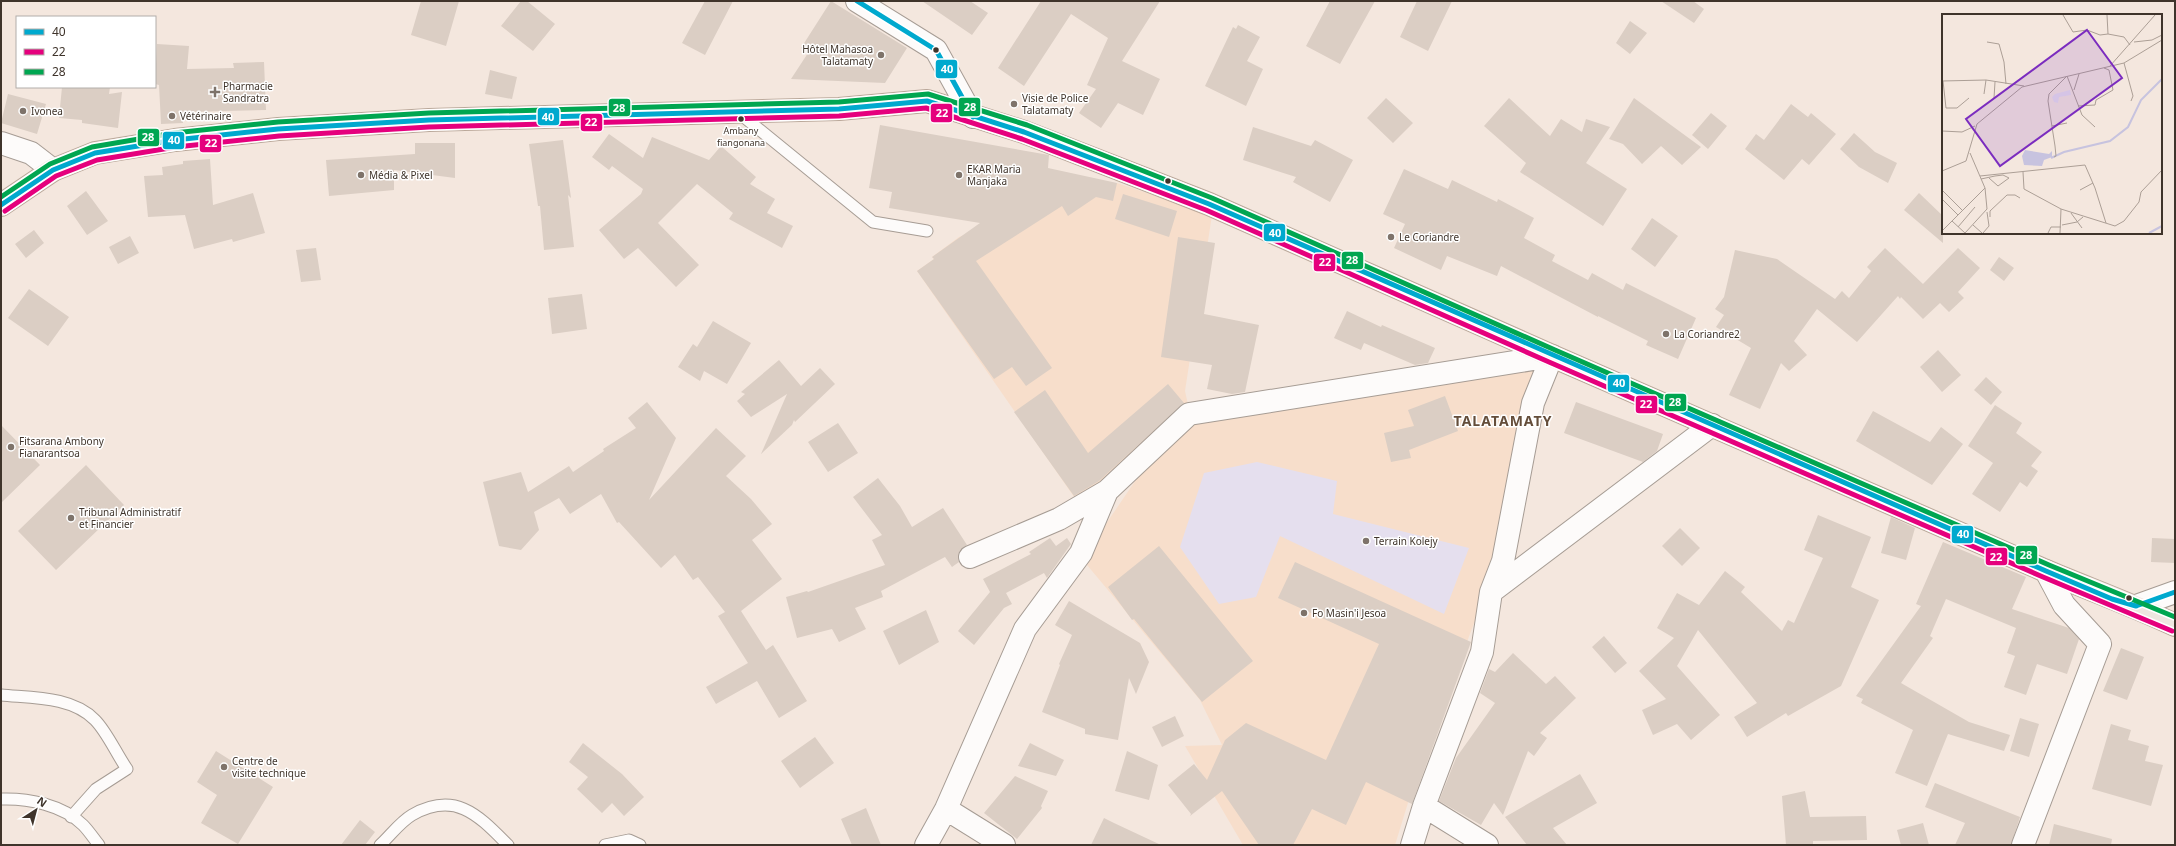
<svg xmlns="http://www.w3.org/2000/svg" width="2176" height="846" font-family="'Noto Sans',sans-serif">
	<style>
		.built { fill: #f7decb }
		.green { fill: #e5dfee }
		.building { fill: #dbcec4 }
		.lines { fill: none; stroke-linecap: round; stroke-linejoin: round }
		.service-casing { stroke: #a69c94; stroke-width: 13 }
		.minor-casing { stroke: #a69c94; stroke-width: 24 }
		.tertiary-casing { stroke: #a69c94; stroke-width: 24 }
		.primary-casing { stroke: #baa89a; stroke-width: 24 }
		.service { stroke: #fdfbfa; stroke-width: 11 }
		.minor { stroke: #fdfbfa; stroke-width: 22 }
		.tertiary { stroke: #fdfbfa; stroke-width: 22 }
		.primary { stroke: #eee6e0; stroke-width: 22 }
		.bus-1-casing { stroke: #fff; stroke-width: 8 }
		.bus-2-casing { stroke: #fff; stroke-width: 8 }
		.bus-3-casing { stroke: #fff; stroke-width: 8 }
		.bus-1 { stroke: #00a9ce; stroke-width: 5 }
		.bus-2 { stroke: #e5007d; stroke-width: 5 }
		.bus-3 { stroke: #00a651; stroke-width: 5 }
		.bus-dot { fill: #3f342b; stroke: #fff; stroke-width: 1.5 }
		.poi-dot { fill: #7e736a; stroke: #fff; stroke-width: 1.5 }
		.labels { text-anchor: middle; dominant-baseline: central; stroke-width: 3; stroke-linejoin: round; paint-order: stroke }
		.bus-label { font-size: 9px; fill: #3f342b; stroke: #fff }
		.poi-label { font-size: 10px; fill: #3f342b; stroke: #fff; text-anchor: start }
		.district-label { font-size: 14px; font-weight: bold; letter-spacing: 1px; fill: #644d3a; stroke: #fff }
		.inset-river { fill: none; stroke: #c7c3df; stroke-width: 2 }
		.inset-road { fill: none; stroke: #ac9f96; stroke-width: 1 }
		.view { fill: #7b2cbf; fill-opacity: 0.15; stroke: #7b2cbf; stroke-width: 2 }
		.inset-edge { fill: none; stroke: #3f342b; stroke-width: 2 }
		.line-badge { stroke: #fff; stroke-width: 1.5 }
		.badge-label { font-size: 11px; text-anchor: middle; font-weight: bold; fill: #fff }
	</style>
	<rect width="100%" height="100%" fill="#f4e7de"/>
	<!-- built -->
	<path class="built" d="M 1117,183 L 1212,215 L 1185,391 L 1189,409 L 1079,504 L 917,271 L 934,259 L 932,257 L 959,237 L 972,232 Z
		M 1543,365 L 1497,561 L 1411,793 L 1395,845 L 1243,845 L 1185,746 L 1222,745 L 1200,700 L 1082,559 L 1142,471 L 1196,422 Z"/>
	<!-- green -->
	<path class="green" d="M 1257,462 L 1337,481 L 1333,514 L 1469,548 L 1444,614 L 1280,536 L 1256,597 L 1219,604 L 1180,547 L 1204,473 Z"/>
	<!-- building -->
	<path class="building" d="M 421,1 L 459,1 L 446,46 L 411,35 Z
		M 521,1 L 527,1 L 555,24 L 533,51 L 501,26 Z
		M 705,1 L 733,1 L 705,55 L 682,43 Z
		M 831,1 L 907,48 L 885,83 L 791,79 L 808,53 L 801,48 Z
		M 922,1 L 970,1 L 988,13 L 972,35 Z
		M 1041,1 L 1160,1 L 1122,61 L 1160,79 L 1143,115 L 1118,103 L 1101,128 L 1079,113 L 1096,89 L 1087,85 L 1108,38 L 1071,14 L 1024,86 L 998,68 Z
		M 1330,1 L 1375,1 L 1340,64 L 1306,46 Z
		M 1417,1 L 1452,1 L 1428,51 L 1400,37 Z
		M 1661,1 L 1693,1 L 1704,9 L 1694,23 Z
		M 1630,21 L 1647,33 L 1630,54 L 1616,43 Z
		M 1238,25 L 1260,37 L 1247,61 L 1263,69 L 1246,106 L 1205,86 L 1233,27 L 1236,29 Z
		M 157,44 L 189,46 L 187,69 L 234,68 L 233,63 L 264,62 L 266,110 L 183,112 L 183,123 L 161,124 L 159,85 L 155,84 Z
		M 490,70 L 517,77 L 512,99 L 485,94 Z
		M 62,87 L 110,87 L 109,94 L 122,92 L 118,128 L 82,123 L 82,120 L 59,118 Z
		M 8,94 L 46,104 L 37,134 L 1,123 Z
		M 1386,98 L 1413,123 L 1393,143 L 1367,118 Z
		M 1509,98 L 1550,136 L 1561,119 L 1582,132 L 1586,119 L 1610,127 L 1586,163 L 1627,189 L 1603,226 L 1520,172 L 1526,163 L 1484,126 Z
		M 1634,98 L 1701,147 L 1682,165 L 1661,146 L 1642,164 L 1623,144 L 1609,139 Z
		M 1791,104 L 1808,117 L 1811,113 L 1836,134 L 1809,165 L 1802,159 L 1784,180 L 1745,149 L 1756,134 L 1764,140 Z
		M 1711,113 L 1727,126 L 1708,149 L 1692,135 Z
		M 880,125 L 1049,155 L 1048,168 L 1117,183 L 1113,201 L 1096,197 L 1068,216 L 1062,206 L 976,261 L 1052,368 L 1026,386 L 1012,367 L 994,379 L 917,271 L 934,259 L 932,257 L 980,223 L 889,208 L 892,192 L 869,188 Z
		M 1253,127 L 1311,146 L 1315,140 L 1353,160 L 1330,202 L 1293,182 L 1296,177 L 1243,160 Z
		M 1854,133 L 1875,152 L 1897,163 L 1888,183 L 1859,167 L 1840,149 Z
		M 609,134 L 643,158 L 652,137 L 709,160 L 721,146 L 756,177 L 750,184 L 775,199 L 767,213 L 793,226 L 782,248 L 729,219 L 733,213 L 697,184 L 658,223 L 699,265 L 676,287 L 638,248 L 624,259 L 599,230 L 641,194 L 643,189 L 612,166 L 609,170 L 592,157 Z
		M 563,140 L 571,198 L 568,195 L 574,247 L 544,250 L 540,206 L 538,206 L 529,144 Z
		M 415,143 L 455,143 L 455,178 L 394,170 L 394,190 L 329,196 L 326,160 L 415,154 Z
		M 210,159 L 213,205 L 253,193 L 265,233 L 233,242 L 232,239 L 194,249 L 185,215 L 148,217 L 144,176 L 163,175 L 162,167 L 183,164 L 183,161 Z
		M 1404,169 L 1448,189 L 1452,180 L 1497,202 L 1498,199 L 1534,218 L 1524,238 L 1555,255 L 1552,261 L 1588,280 L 1592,273 L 1623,290 L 1626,283 L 1696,318 L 1678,359 L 1646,345 L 1648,341 L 1598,316 L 1598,317 L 1501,266 L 1497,276 L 1447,256 L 1441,270 L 1394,248 L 1405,224 L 1383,214 Z
		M 86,191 L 108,221 L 87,235 L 67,206 Z
		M 1919,193 L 1943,216 L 1943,243 L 1904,210 Z
		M 1123,194 L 1177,211 L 1169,237 L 1115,219 Z
		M 1652,218 L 1678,236 L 1655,267 L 1631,249 Z
		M 34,230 L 44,243 L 26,258 L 15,244 Z
		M 130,236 L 139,253 L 118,264 L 109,247 Z
		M 1178,237 L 1215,243 L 1204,314 L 1259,325 L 1245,392 L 1232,394 L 1207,389 L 1212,365 L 1161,357 Z
		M 316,248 L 321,280 L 301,282 L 296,250 Z
		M 1885,248 L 1923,284 L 1958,248 L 1980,268 L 1958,292 L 1964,298 L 1949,312 L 1940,303 L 1923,319 L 1901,297 L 1900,299 L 1898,296 L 1857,342 L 1817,309 L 1794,341 L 1807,355 L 1789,371 L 1781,363 L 1760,409 L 1729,395 L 1751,348 L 1716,327 L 1724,315 L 1715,309 L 1724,297 L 1735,250 L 1777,259 L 1835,299 L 1842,291 L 1849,298 L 1871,271 L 1867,267 Z
		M 1999,257 L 2014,268 L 2004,281 L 1990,270 Z
		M 29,289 L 69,317 L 48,346 L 8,318 Z
		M 582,294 L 587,329 L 552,334 L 548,298 Z
		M 1347,311 L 1381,327 L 1382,325 L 1435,348 L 1428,363 L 1415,365 L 1364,343 L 1361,350 L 1334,338 Z
		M 713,321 L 751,343 L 727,384 L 704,371 L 700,381 L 678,367 L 693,344 L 697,347 Z
		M 1938,350 L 1961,375 L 1942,392 L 1920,367 Z
		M 779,360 L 801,386 L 820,368 L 835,384 L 795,422 L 794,420 L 792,425 L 761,454 L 787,394 L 751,417 L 737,401 L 745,394 L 741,392 Z
		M 1986,377 L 2002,392 L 1991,405 L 1974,390 Z
		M 1168,384 L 1184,403 L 1099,481 L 1074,496 L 1014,412 L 1045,390 L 1088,453 Z
		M 1445,396 L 1458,431 L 1409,450 L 1411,458 L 1391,462 L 1384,433 L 1414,426 L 1408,410 Z
		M 647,402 L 676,438 L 649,500 L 716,428 L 746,456 L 726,476 L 751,499 L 772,524 L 752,540 L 782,579 L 741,611 L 766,650 L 773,645 L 807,701 L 779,718 L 757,681 L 716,704 L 706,687 L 748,663 L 718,616 L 725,612 L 698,577 L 693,580 L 675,555 L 661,568 L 619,522 L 617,523 L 601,494 L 570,514 L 559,498 L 534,512 L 539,530 L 521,550 L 499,546 L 483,482 L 521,472 L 528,492 L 569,466 L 573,472 L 604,451 L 603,449 L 636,428 L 628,418 Z
		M 1576,402 L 1663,434 L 1657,451 L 1643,462 L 1564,433 Z
		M 1995,405 L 2022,423 L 2016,433 L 2042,452 L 2031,466 L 2038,471 L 2027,487 L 2020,482 L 2000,512 L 1972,494 L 1993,463 L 1968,446 Z
		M 1873,411 L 1930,442 L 1941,427 L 1963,444 L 1932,485 L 1856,441 Z
		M 838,423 L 858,453 L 828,472 L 808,442 Z
		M 1,425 L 40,465 L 1,503 Z
		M 86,465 L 124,505 L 56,570 L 18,531 Z
		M 878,478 L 900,506 L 912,527 L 943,508 L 967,545 L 960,550 L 958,556 L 959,562 L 952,567 L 945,557 L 881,591 L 883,597 L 855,608 L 866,629 L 839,642 L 832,629 L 797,638 L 786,597 L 807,591 L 808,592 L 885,565 L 872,540 L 882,535 L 853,497 Z
		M 1818,515 L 1871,537 L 1851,587 L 1879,600 L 1841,686 L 1788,716 L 1786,713 L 1747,737 L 1734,717 L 1757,703 L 1698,630 L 1677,666 L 1720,715 L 1691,740 L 1677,724 L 1653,735 L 1642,710 L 1666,699 L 1639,671 L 1674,638 L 1657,628 L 1677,593 L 1699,605 L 1725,571 L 1745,587 L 1741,592 L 1782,631 L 1788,620 L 1794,623 L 1823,558 L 1804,550 Z
		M 1891,517 L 1915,528 L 1906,560 L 1881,553 Z
		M 1680,528 L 1700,548 L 1682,566 L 1662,546 Z
		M 1050,538 L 1056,546 L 1067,538 L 1071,544 L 1047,578 L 1044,573 L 1006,593 L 1012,604 L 1004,608 L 974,645 L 958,631 L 990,592 L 983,579 L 1031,554 L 1029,552 Z
		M 2152,538 L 2175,539 L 2175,563 L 2151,562 Z
		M 1943,542 L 2026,577 L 2012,609 L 2069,628 L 2079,639 L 2067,674 L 2037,664 L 2026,695 L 2004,687 L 2015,656 L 2007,653 L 2016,628 L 1946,599 L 1930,636 L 1933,638 L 1901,683 L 1969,722 L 2010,735 L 2004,751 L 1948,734 L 1927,786 L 1895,773 L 1913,730 L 1861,703 L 1863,699 L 1856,696 L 1921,606 L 1916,604 Z
		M 1159,546 L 1253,661 L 1202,702 L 1134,619 L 1132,620 L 1108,587 Z
		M 1295,562 L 1471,642 L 1412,804 L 1366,782 L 1346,825 L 1312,809 L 1293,845 L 1259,845 L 1222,791 L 1190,816 L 1191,814 L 1168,785 L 1194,764 L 1207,780 L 1225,740 L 1246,723 L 1326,760 L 1379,644 L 1278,598 Z
		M 1069,601 L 1140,643 L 1149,662 L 1136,694 L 1129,678 L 1118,740 L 1085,734 L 1085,729 L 1042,712 L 1060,665 L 1059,664 L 1072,635 L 1055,625 Z
		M 926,610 L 939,642 L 899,665 L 883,631 Z
		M 1604,636 L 1627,663 L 1615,673 L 1592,647 Z
		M 2121,648 L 2144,657 L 2127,700 L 2103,691 Z
		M 1513,653 L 1546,684 L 1555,676 L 1576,698 L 1540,733 L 1547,738 L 1534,756 L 1528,751 L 1503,815 L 1494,803 L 1481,825 L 1439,801 L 1456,758 L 1495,703 L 1480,693 L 1489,669 L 1495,672 Z
		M 1175,716 L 1184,736 L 1162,747 L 1152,727 Z
		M 2020,718 L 2039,724 L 2029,757 L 2010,751 Z
		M 2111,724 L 2131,730 L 2128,740 L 2149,746 L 2145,761 L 2163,765 L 2151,806 L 2092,789 Z
		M 815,737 L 834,763 L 800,788 L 781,761 Z
		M 583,743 L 622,774 L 644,797 L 624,816 L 612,803 L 602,813 L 577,789 L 588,777 L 569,762 Z
		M 1030,743 L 1064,760 L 1056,776 L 1018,766 Z
		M 216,751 L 273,787 L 238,844 L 201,823 L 217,795 L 197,782 Z
		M 1127,751 L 1158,765 L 1149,800 L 1115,791 Z
		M 1580,774 L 1597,803 L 1553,828 L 1567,845 L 1527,845 L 1505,817 Z
		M 1015,776 L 1048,791 L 1041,806 L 1042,808 L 1017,839 L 984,813 Z
		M 1935,783 L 2020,817 L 2011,845 L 1955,845 L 1965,823 L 1925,807 Z
		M 1805,791 L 1810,817 L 1866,816 L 1867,840 L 1813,841 L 1813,845 L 1786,845 L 1782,796 Z
		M 866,808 L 881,845 L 852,845 L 841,819 Z
		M 1104,818 L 1114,823 L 1161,845 L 1091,845 Z
		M 360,820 L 375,832 L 365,845 L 341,845 Z
		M 1923,823 L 1929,845 L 1901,845 L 1897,830 Z
		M 2054,824 L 2112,839 L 2111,845 L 2049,845 Z"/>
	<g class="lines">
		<!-- service casing -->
		<g class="service-casing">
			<path id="service" d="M 739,113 L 873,222 L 927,231
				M 1,695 C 31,698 72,696 95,720 C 107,732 117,755 127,769 L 96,789 L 71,817
				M 1,799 C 28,798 63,805 83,825 C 89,831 94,839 99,845
				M 380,845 C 390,836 400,822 412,815 C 456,790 479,816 508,845
				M 605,845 L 629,840 L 640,845"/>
		</g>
		<!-- minor casing -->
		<g class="minor-casing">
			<path id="minor" d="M 1,143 L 31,153 L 53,170
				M 970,557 L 1059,519 L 1107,491
				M 1491,592 L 1712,425
				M 1424,806 L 1487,845
				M 946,809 L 1004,845
				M 926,845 L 946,809 L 1025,629 L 1081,553 L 1107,491 L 1189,414 L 1552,356
				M 1412,845 L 1424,806 L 1482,652 L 1491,592 L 1503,561 L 1533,403 L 1552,356
				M 2023,845 L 2100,644 L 2064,605 L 2046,571"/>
		</g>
		<!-- tertiary casing -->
		<g class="tertiary-casing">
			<path id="tertiary" d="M 857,1 L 936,50 L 973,117
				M 2136,606 L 2175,592"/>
		</g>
		<!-- primary casing -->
		<g class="primary-casing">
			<path id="primary" d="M 1,205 L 53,170 L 95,153 L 175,140 L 278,129 L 429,120 L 839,109 L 927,101 L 1024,132 L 1209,204 L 1552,356 L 2046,571 C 2089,589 2133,605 2175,625"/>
		</g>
		<!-- service -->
		<use href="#service" class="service"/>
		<!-- minor -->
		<use href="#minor" class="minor"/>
		<!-- tertiary -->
		<use href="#tertiary" class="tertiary"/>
		<!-- primary -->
		<use href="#primary" class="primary"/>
		<!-- bus-1 casing -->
		<g class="bus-1-casing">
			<path id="bus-1" d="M 857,1 L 936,50 L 973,117
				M 1,205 L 53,170 L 95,153 L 175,140 L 278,129 L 429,120 L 839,109 L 927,101 L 1024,132 L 1209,204 L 2046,571 L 2112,599 L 2136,606
				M 2136,606 L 2175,592"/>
		</g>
		<!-- bus-2 casing -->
		<g class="bus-2-casing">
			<path id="bus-2" d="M 5,211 L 56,176 L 97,160 L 176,147 L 279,136 L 429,127 L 839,116 L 926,108 L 1022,139 L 1206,210 L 1549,362 L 2043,577 L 2172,631"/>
		</g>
		<!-- bus-3 casing -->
		<g class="bus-3-casing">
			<path id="bus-3" d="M 1,197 L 50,164 L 92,147 L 174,133 L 278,122 L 429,113 L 839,102 L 928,94 L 1027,125 L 1212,198 L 1555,350 L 2049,565 L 2175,617"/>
		</g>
		<!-- bus-1 -->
		<use href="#bus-1" class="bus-1"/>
		<!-- bus-2 -->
		<use href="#bus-2" class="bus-2"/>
		<!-- bus-3 -->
		<use href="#bus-3" class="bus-3"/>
	</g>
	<!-- markers -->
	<g class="bus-dot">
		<circle cx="936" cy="50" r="3.5"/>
		<circle cx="741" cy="119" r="3.5"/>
		<circle cx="1168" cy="181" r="3.5"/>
		<circle cx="2129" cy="598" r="3.5"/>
	</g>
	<g class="poi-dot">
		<circle cx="881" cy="55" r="4"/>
		<path d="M213 86h4v4h4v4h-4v4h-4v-4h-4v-4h4z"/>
		<circle cx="1014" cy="104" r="4"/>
		<circle cx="23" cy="111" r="4"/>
		<circle cx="172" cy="116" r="4"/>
		<circle cx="361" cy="175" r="4"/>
		<circle cx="959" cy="175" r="4"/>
		<circle cx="1391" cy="237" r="4"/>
		<circle cx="1666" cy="334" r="4"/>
		<circle cx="11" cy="447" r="4"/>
		<circle cx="71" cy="518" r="4"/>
		<circle cx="1366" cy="541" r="4"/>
		<circle cx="1304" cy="613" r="4"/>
		<circle cx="224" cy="767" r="4"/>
	</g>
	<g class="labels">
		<!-- bus labels -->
		<g class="bus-label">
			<text x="741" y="130">Ambany<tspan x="741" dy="12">fiangonana</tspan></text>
		</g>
		<!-- poi labels -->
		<g class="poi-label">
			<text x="873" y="49" text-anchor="end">Hôtel Mahasoa<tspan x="873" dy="12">Talatamaty</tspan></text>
			<text x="223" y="86">Pharmacie<tspan x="223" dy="12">Sandratra</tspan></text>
			<text x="1022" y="98">Visie de Police<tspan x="1022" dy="12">Talatamaty</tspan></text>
			<text x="31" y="111">Ivonea</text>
			<text x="180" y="116">Vétérinaire</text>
			<text x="967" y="169">EKAR Maria<tspan x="967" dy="12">Manjaka</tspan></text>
			<text x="369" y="175">Média &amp; Pixel</text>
			<text x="1399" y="237">Le Coriandre</text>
			<text x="1674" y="334">La Coriandre2</text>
			<text x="19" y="441">Fitsarana Ambony<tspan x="19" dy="12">Fianarantsoa</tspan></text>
			<text x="79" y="512">Tribunal Administratif<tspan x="79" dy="12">et Financier</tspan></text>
			<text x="1374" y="541">Terrain Kolejy</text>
			<text x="1312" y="613">Fo Masin'i Jesoa</text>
			<text x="232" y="761">Centre de<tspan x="232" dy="12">visite technique</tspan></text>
		</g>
		<!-- district labels -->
		<g class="district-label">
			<text x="1503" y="420">TALATAMATY</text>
		</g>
	</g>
	<!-- overview -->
	<g transform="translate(1942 14)">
		<rect width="220" height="220" fill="#f4e7de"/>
		<path d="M 128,76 L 129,81 L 117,83 L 116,89 L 112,88 L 110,83 L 113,80 Z" fill="#e5dfee"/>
		<path d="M 83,136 L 107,140 L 110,137 L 110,143 L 102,146 L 100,152 L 82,151 L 80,142 Z" fill="#c7c3df"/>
		<path class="inset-river" d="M 109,144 L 122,138 L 168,127 L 186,113 L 199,86 L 220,65M 207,219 L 220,212"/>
		<path class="inset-road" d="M 121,1 L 131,18 L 145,16 L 158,21 L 166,20M 165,1 L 166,20 L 182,23 L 188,31M 45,28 L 57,30 L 62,48 L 64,70M 192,28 L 210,26 L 220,21M 182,49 L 191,82 L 189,87M 168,52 L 213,1M 0,67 L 44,66 L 82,72M 1,67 L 4,94 L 15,94 L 27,84M 132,76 L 137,60M 42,80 L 44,66M 52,84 L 53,68M 136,92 L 153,91 L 154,86 L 171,76 L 167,56 L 162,54M 110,112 L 125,109M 0,117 L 20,118 L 33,112M 112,143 L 114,142 L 113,132 L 106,87 L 107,80 L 125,62 L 140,101 L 153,113M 0,157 L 24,147 L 35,110 L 80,73 L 182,49 L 220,26M 81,158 L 82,175 L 119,195 L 173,212 L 182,207 L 197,188 L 199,178 L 220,156M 38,162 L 143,151 L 153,174 L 164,209M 39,165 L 53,162 L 61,161 L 67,164 L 56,172 L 47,164M 0,176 L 21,197M 138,176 L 151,169M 0,185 L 16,201M 129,199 L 140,214M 48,203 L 48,197 L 65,181 L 73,181 L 78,184M 10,207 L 23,219M 31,211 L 40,219M 120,211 L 135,208 L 141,203M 16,213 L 33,193M 0,217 L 43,174M 23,219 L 45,195 L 43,174 L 28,139M 41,219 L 47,212 L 45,198M 106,219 L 109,213 L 119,213M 118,219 L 119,195"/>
		<path class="view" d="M 145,16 L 180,64 L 58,152 L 24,105 Z"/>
		<rect width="220" height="220" class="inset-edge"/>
	</g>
	<g class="line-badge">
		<rect x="935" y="59" width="23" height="20" rx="4" fill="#00a9ce"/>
		<rect x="958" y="97" width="23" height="20" rx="4" fill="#00a651"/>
		<rect x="608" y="98" width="23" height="19" rx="4" fill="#00a651"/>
		<rect x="930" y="103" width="23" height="20" rx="4" fill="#e5007d"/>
		<rect x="537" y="107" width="23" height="19" rx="4" fill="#00a9ce"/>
		<rect x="580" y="113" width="23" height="19" rx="4" fill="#e5007d"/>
		<rect x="137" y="128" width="23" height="19" rx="4" fill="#00a651"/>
		<rect x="162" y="131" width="23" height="19" rx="4" fill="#00a9ce"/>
		<rect x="199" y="134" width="23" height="19" rx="4" fill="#e5007d"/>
		<rect x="1263" y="223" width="23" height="19" rx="4" fill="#00a9ce"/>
		<rect x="1341" y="251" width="23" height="19" rx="4" fill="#00a651"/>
		<rect x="1313" y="253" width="23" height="19" rx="4" fill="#e5007d"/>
		<rect x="1607" y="374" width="23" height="19" rx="4" fill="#00a9ce"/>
		<rect x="1664" y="393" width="23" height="19" rx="4" fill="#00a651"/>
		<rect x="1635" y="395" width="23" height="19" rx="4" fill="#e5007d"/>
		<rect x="1951" y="525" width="23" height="19" rx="4" fill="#00a9ce"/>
		<rect x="2015" y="545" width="23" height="20" rx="4" fill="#00a651"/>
		<rect x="1985" y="547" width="23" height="19" rx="4" fill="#e5007d"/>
	</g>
	<g class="badge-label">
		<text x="947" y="73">40</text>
		<text x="970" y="111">28</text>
		<text x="619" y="112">28</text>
		<text x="942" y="117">22</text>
		<text x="548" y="121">40</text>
		<text x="591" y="126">22</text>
		<text x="148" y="141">28</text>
		<text x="174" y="144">40</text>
		<text x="211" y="147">22</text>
		<text x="1275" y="237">40</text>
		<text x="1352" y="264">28</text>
		<text x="1325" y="266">22</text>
		<text x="1619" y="387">40</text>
		<text x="1675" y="406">28</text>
		<text x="1646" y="408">22</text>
		<text x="1963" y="538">40</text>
		<text x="2026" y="559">28</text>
		<text x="1996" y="561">22</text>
	</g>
	<!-- border -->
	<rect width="2176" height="846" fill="none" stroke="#3f342b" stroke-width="4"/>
	<!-- legend -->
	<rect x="16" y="16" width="140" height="72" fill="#ffffff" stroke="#b2aeaa"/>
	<rect x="24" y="29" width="20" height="6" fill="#00a9ce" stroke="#b2aeaa"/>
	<text x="52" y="36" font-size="12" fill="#3f342b">40</text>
	<rect x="24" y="49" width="20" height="6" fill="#e5007d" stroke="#b2aeaa"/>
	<text x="52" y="56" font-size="12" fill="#3f342b">22</text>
	<rect x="24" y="69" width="20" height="6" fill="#00a651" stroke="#b2aeaa"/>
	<text x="52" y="76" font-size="12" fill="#3f342b">28</text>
	<!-- north arrow -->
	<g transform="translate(36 810) rotate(36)" stroke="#ffffff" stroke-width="3" paint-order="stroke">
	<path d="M0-3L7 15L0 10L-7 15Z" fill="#3f342b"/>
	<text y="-6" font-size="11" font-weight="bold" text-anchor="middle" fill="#3f342b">N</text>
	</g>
</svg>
